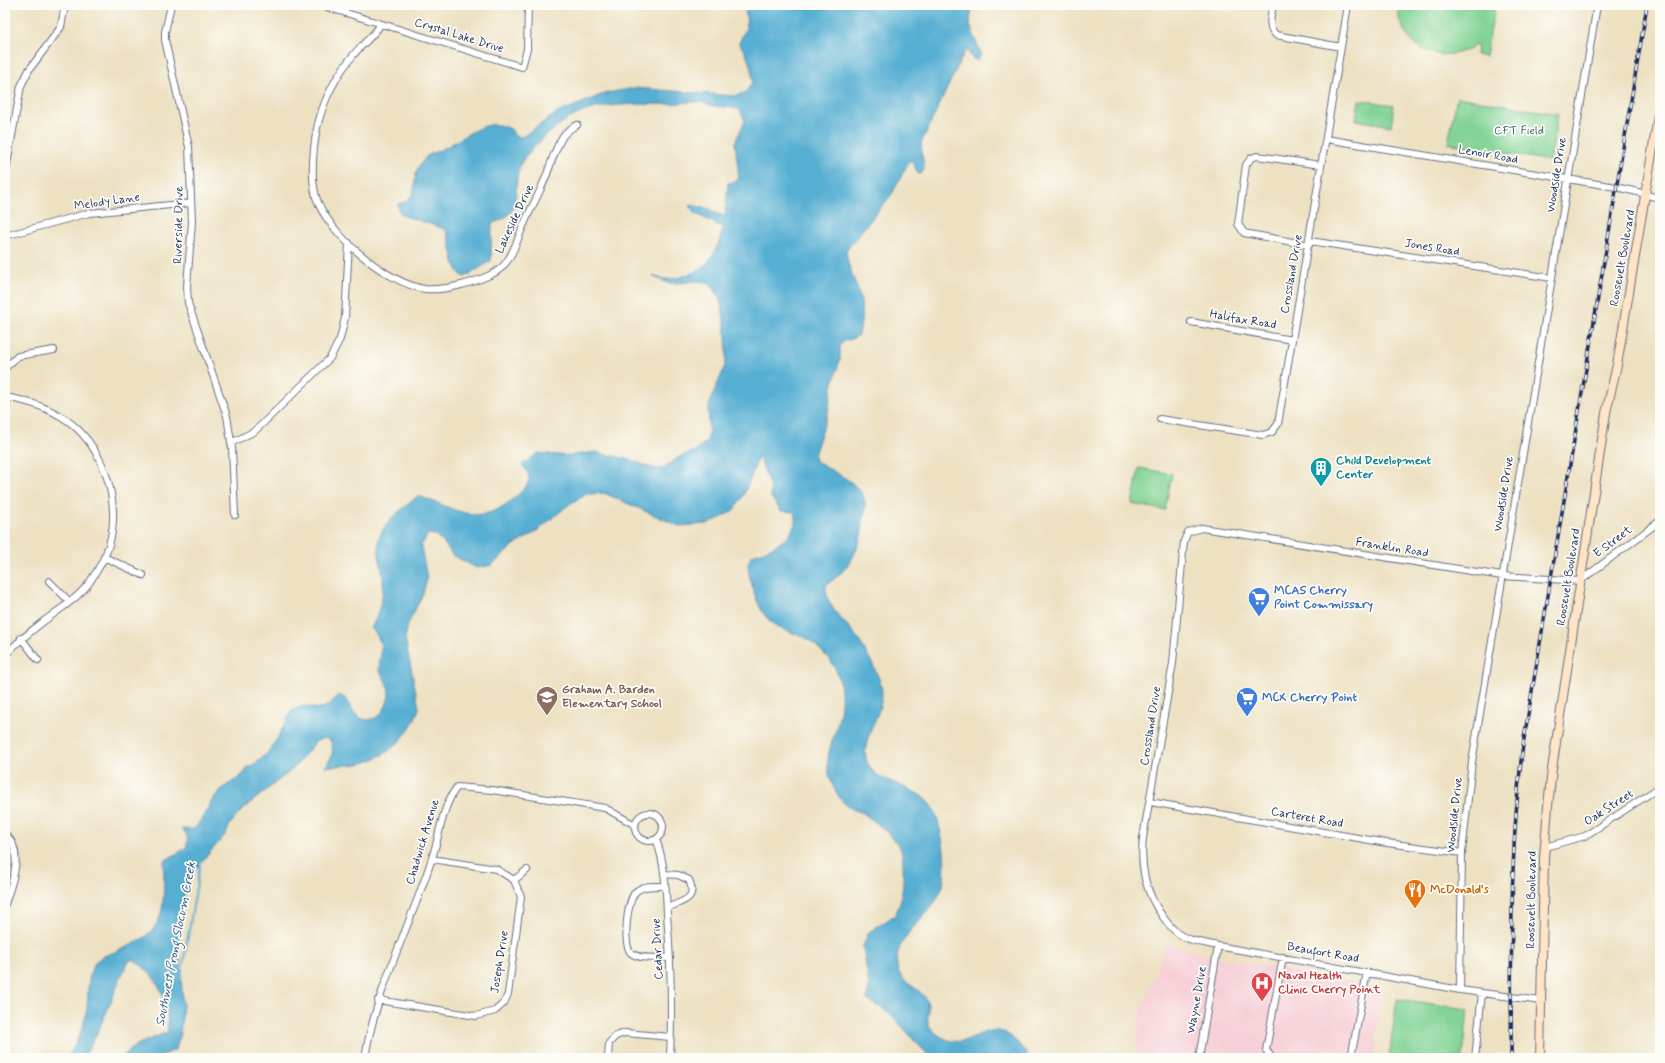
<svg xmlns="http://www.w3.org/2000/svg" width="1665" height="1063" font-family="Mynerve,sans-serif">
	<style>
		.built { fill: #f6cfd7 }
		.green { fill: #82d394; stroke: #4e8179 }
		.water { fill: #56afd3; stroke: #386f98 }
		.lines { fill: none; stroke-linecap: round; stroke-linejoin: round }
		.stream { stroke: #56afd3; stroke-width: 2 }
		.street-casing { stroke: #646d81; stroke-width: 8 }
		.secondary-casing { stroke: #646d81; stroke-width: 10 }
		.street { stroke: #fff; stroke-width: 6 }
		.secondary { stroke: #ffe4c6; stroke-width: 8 }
		.rail-casing { stroke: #1b2f5e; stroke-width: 3.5 }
		.rail { stroke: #fdfcf7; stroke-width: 2; stroke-dasharray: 6; stroke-linecap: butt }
		.labels { text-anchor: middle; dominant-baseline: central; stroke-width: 3.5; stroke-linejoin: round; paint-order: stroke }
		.street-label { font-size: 12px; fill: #1b2f5e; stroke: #fdfcf7 }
		.park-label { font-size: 12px; fill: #3a606e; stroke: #fdfcf7 }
		.culture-label { font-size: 12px; font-weight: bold; fill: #0d838f; stroke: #fdfcf7; text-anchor: start }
		.shop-label { font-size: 12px; font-weight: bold; fill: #366cbe; stroke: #fdfcf7; text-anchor: start }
		.education-label { font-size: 12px; font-weight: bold; fill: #785e54; stroke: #fdfcf7; text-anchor: start }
		.food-label { font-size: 12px; font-weight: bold; fill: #c56008; stroke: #fdfcf7; text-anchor: start }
		.health-label { font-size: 12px; font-weight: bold; fill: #be3a42; stroke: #fdfcf7; text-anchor: start }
		.water-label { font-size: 13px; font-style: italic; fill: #305c87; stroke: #fdfcf7 }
	</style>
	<rect width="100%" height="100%" fill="#fdfcf7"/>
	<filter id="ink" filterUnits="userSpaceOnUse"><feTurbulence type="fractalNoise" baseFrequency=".025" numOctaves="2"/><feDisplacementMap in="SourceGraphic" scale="8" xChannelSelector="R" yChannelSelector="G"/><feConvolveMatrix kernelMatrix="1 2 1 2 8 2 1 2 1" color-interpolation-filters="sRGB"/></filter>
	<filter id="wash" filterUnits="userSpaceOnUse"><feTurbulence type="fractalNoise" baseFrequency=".012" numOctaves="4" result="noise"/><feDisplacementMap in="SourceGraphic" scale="16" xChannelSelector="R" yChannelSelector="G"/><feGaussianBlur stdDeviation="0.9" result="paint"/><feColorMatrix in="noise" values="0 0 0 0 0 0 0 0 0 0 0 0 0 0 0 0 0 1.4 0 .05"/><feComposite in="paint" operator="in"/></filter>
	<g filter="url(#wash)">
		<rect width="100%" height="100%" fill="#ede1c2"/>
		<!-- built -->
		<path class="built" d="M 1166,944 L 1206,955 L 1381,987 L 1374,1058 L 1135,1058 L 1138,1020 Z"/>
		<!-- green -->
		<path class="green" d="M 1398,5 L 1495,5 L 1486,56 L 1476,55 L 1477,44 C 1451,62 1415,57 1402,26 C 1399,20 1397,12 1398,5 Z
			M 1457,97 L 1558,114 L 1550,161 L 1448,143 Z
			M 1359,100 L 1394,105 L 1391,126 L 1356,120 Z
			M 1139,468 L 1172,474 L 1165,510 L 1132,504 Z
			M 1397,999 L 1468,1009 L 1463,1058 L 1389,1058 Z"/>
		<!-- water -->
		<path class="water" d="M 745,5 L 972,5 L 970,25 L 981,54 L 978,60 L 973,59 L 966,49 L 921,143 L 924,169 L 922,173 L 918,174 L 912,160 L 907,165 L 892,194 L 846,250 C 847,267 856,281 860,298 C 863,308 861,324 859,335 L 849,340 L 845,339 L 840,346 L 840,360 L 832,387 L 828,413 L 814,455 L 815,461 C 831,471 856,480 864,498 C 866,504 865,513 864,519 C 860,549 851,568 826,585 C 825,608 844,619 856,636 C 865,650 876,668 881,685 C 889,716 846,749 877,775 C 888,781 917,791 925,799 C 936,809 938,821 941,834 C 945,851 947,874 941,891 C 931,917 882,944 901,976 C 907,986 922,989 927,1001 C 932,1015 919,1024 942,1037 C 974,1057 992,999 1029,1058 L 932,1058 L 926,1053 L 890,1013 L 867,1000 L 869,986 L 863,946 L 869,932 L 895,915 C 902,901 904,884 903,868 C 903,863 903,855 901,850 C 896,838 873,820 863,813 C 859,811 853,810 849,807 C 837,799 830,782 828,768 C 826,752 835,737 838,721 C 843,703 843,679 832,663 C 828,657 812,641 806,638 C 791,631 777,630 766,617 C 758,606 754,594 751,581 C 748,572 746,563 752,555 C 771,549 801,537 794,512 L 781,511 L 771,497 L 770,487 L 759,456 L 744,494 L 735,509 L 723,517 L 707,524 L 679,526 L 604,493 L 587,494 L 571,503 L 533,534 L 514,545 L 492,565 L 477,568 L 452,555 L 445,544 L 435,535 L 428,534 L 421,546 L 427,578 L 423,594 L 408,624 L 405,638 L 419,708 C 411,735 387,759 358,764 C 347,766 336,765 325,767 C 332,757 335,752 330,740 L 325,738 L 316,741 L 294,768 L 243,809 L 230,824 L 226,834 L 190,875 L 177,919 L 183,1005 L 180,1036 L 176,1049 L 158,1058 L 122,1058 C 137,1040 149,1042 168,1031 C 168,999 160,977 133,959 L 128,962 C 112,995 103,1027 83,1058 L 67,1058 C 76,1044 83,1030 86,1014 C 89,998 86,980 93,966 C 96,959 105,955 112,953 C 169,932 163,915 164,861 L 186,848 C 188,838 189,835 181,829 L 194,829 C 204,818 208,804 218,793 C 227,782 242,780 248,767 C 271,758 280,732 291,712 C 308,699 313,713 325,707 C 330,705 335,698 339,695 L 347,699 C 358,732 387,722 389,693 C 389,685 383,677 379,670 C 380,652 386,644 371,628 C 378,617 384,595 383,581 C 383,567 374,547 381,533 C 389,518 406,506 418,496 C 464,511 480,531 522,491 C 532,481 530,474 522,465 L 538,453 L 567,456 L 595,452 L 631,460 L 655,469 L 662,469 L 679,457 L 696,451 L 708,439 C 709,429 708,418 709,408 C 711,393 721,380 725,365 C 729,349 725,292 709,284 C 699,278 687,283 676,283 C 668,284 660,280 653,276 C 664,280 673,280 684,276 C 712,267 716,252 724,226 L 720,226 L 694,213 L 690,205 L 707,208 L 725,217 L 728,183 L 734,182 L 739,178 L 735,142 L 745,121 L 740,110 C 729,106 724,108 713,106 C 709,105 704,102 699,102 C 689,101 678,104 668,104 C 639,105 605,102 578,114 C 558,123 540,140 526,156 C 506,179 530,215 492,223 L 491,261 L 465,277 C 451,272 453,243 445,229 L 402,215 L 399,211 L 398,204 C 422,198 410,182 419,166 C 421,163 425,158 427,156 C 432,153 439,151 444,148 C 459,141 473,128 490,125 C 498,124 504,126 511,129 L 515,136 L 522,137 L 557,113 L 606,93 L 635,88 L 736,96 L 746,92 L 753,81 C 751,66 748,55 739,43 L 747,26 Z"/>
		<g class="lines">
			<!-- stream -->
			<path class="stream" d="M 181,977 L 201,859"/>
		</g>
	</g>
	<g filter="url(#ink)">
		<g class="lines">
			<!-- street casing -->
			<g class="street-casing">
				<path id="street" d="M 171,5 L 165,32 L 165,40 L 189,147 L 192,222 L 187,286 L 188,303 L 227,416 L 232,448 L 235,515
					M 320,5 L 522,67 L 527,49 L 528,5
					M 1273,5 C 1271,16 1267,27 1276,35 L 1341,47
					M 381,24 C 374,35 364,43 355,53 C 337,74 323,101 317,128 C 313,150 310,175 316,197 C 327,233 388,284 425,289 C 444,291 473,283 490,275 C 512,266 516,241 525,222 C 530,210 537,198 542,186 C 550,170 553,151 563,136 C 567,131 571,128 577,125
					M 1657,132 L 1660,146
					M 1326,139 L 1616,187 L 1646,194
					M 5,175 L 21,86 L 29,70 L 61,27 L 65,5
					M 1646,195 L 1660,198
					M 5,236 L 89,213 L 191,203
					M 1310,241 L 1552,278
					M 1309,245 L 1244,233 L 1238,224 L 1246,165 L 1251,158 L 1257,156 L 1321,165
					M 1191,322 L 1292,340
					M 5,368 L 18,356 L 54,350
					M 5,397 C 29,401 52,408 72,424 C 105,452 121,502 109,545 C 106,555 99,568 93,577 C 82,596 61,608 44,621 C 30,632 17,642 5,655
					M 1160,419 L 1263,435 L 1272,432 L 1278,424 L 1348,5
					M 231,443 L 255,431 L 330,358 L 340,339 L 345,318 L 349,243
					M 104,557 L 143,575
					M 49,581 L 70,602
					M 21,638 L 38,660
					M 1150,802 L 1387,843 L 1462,853
					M635 827a14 14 0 1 1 28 0a14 14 0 1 1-28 0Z
					M 5,834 C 25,851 12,883 5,904
					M 656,839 C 665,863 666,889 667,914 C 671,962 672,1010 670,1058
					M 1545,847 L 1585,836 L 1660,787
					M 664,874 L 678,875 L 689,880 C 698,900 682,901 667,908
					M 514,880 L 527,870
					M 665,886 C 656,886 645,885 638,890 C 627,895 622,945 631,953 C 640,960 659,957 670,958
					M 1460,990 L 1462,853 L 1472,762 L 1597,5
					M 378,1000 L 476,1016 L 495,1011 L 504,1003 L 508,994 L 521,897 L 514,880 L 496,869 L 432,859
					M 1541,1001 L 1460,990 L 1218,946 C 1206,943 1193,942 1182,936 C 1174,932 1168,924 1163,917 C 1145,892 1140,867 1143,838 L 1173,663 L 1184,541 L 1188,532 L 1202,528 L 1502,576 L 1580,581 L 1660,521
					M 365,1058 C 376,988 411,925 432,858 C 440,835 442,806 457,787 L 492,790 L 605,808 L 635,825
					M 608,1058 L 609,1043 L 616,1036 L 625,1033 L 671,1037
					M 1199,1058 L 1218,946
					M 1272,1058 L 1266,1050 L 1283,957
					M 1351,1058 L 1367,972
					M 1475,1058 L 1482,993"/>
			</g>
			<!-- secondary casing -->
			<g class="secondary-casing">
				<path id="secondary" d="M 1540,1058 L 1544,858 L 1548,806 L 1552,769 L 1606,413 L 1617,365 L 1660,105"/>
			</g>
			<!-- street -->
			<use href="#street" class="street"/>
			<!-- secondary -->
			<use href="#secondary" class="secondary"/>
			<!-- rail casing -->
			<g class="rail-casing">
				<path id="rail" d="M 1511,1058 C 1512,954 1509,849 1523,745 L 1647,5"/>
			</g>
			<!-- rail -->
			<use href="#rail" class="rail"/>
		</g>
	</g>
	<!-- icons -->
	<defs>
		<g id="building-pin" transform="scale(1.15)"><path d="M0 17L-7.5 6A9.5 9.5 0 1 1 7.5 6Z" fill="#0f9aa8" stroke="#fdfcf7"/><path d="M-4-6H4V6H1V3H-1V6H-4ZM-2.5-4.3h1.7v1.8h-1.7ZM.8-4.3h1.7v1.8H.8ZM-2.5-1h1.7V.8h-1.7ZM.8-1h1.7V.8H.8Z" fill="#fff"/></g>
		<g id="supermarket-pin" transform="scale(1.15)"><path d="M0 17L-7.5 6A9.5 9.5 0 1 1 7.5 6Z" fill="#3f7fe0" stroke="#fdfcf7"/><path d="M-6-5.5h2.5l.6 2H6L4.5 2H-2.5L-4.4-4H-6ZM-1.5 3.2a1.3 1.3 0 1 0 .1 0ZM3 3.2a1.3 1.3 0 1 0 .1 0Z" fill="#fff"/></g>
		<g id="school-pin" transform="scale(1.15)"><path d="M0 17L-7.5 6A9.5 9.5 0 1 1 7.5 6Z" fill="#8d6e63" stroke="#fdfcf7"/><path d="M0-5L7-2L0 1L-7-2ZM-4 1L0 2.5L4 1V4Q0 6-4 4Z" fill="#fff"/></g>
		<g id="restaurant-pin" transform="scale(1.15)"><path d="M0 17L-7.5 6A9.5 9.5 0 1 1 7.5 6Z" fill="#e8710a" stroke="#fdfcf7"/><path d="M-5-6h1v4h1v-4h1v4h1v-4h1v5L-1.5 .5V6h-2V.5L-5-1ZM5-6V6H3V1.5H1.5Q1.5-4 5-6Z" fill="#fff"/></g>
		<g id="hospital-pin" transform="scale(1.15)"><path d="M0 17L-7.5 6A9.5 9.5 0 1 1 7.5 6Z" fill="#e0444e" stroke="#fdfcf7"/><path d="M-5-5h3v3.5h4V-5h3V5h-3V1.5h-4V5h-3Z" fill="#fff"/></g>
	</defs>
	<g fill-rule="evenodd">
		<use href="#building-pin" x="1321" y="468"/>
		<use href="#supermarket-pin" x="1259" y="598"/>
		<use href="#school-pin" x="547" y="697"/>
		<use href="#supermarket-pin" x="1247" y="698"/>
		<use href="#restaurant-pin" x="1415" y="890"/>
		<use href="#hospital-pin" x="1262" y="983"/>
	</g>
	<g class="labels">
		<!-- street labels -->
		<g class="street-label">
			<text transform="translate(459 36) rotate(17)">Crystal Lake Drive</text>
			<text transform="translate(1488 155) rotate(10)">Lenoir Road</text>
			<text transform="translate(1557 175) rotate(-81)">Woodside Drive</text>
			<text transform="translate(107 202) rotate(-8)">Melody Lane</text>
			<text transform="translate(515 219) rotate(-65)">Lakeside Drive</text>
			<text transform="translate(179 225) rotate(-89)">Riverside Drive</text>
			<text transform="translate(1432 248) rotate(9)">Jones Road</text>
			<text transform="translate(1623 258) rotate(-80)">Roosevelt Boulevard</text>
			<text transform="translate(1292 274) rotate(-80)">Crossland Drive</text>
			<text transform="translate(1243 320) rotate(10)">Halifax Road</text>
			<text transform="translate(1504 494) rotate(-81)">Woodside Drive</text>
			<text transform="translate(1613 542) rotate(-37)">E Street</text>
			<text transform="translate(1392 548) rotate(9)">Franklin Road</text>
			<text transform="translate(1569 577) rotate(-81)">Roosevelt Boulevard</text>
			<text transform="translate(1151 726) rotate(-81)">Crossland Drive</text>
			<text transform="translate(1609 808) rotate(-33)">Oak Street</text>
			<text transform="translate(1455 815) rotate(-84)">Woodside Drive</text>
			<text transform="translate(1307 818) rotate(10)">Carteret Road</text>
			<text transform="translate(423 842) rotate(-73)">Chadwick Avenue</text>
			<text transform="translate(1532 900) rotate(-89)">Roosevelt Boulevard</text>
			<text transform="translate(658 949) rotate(-93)">Cedar Drive</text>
			<text transform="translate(1323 953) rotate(10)">Beaufort Road</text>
			<text transform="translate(500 962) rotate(-81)">Joseph Drive</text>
			<text transform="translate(1197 1000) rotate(-80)">Wayne Drive</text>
		</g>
		<!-- park labels -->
		<g class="park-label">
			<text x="1519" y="131">CFT Field</text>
		</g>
		<!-- culture labels -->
		<g class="culture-label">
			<text x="1336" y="461">Child Development<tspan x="1336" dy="14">Center</tspan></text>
		</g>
		<!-- shop labels -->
		<g class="shop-label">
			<text x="1274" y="591">MCAS Cherry<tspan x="1274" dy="14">Point Commissary</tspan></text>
			<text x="1262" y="698">MCX Cherry Point</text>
		</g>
		<!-- education labels -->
		<g class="education-label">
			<text x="562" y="690">Graham A. Barden<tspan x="562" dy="14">Elementary School</tspan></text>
		</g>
		<!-- food labels -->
		<g class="food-label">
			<text x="1430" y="890">McDonald's</text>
		</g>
		<!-- health labels -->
		<g class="health-label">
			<text x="1278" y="976">Naval Health<tspan x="1278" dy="14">Clinic Cherry Point</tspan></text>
		</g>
		<!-- water labels -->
		<g class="water-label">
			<text transform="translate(176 944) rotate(-79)">Southwest Prong Slocum Creek</text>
		</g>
	</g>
	<!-- margin -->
	<rect width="1665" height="1063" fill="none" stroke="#fdfcf7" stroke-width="20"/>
</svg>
